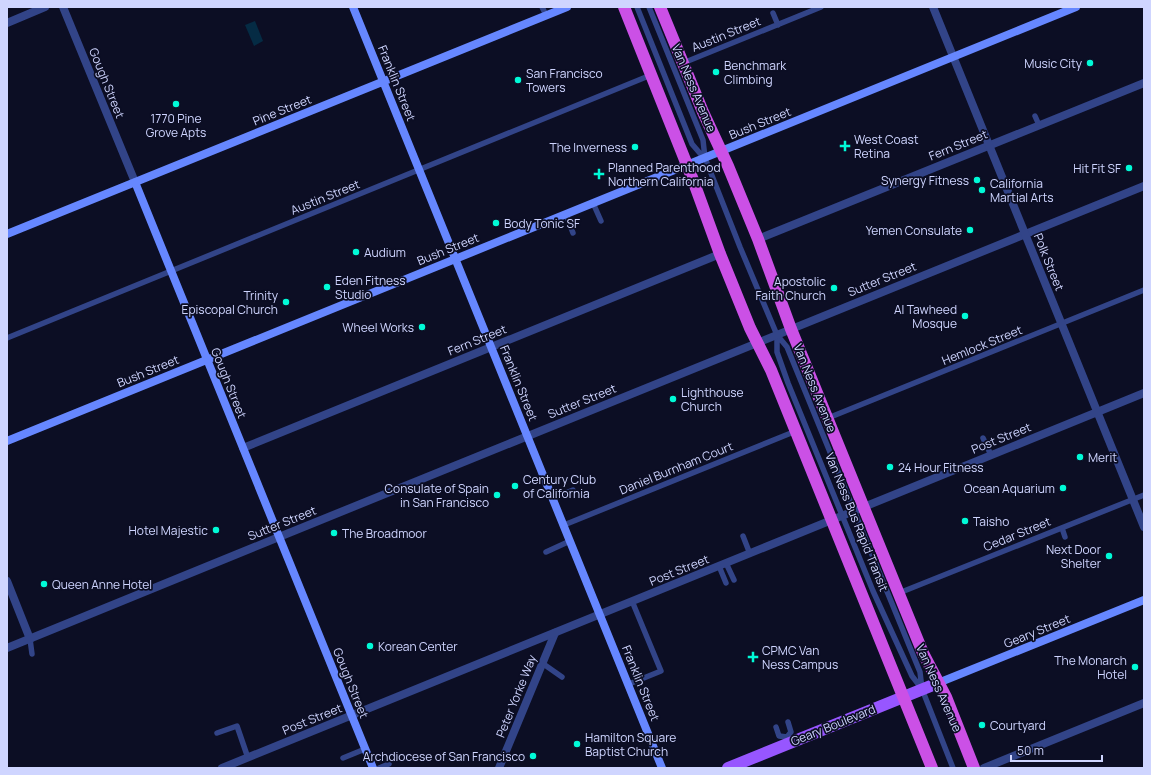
<svg xmlns="http://www.w3.org/2000/svg" width="1151" height="775" font-family="Manrope,sans-serif">
	<style>
		.water { fill: #052b44 }
		.lines { fill: none; stroke-linecap: round; stroke-linejoin: round }
		.service { stroke: #324488; stroke-width: 5.5 }
		.minor { stroke: #324488; stroke-width: 8 }
		.tertiary { stroke: #324488; stroke-width: 8 }
		.secondary { stroke: #6687ff; stroke-width: 8 }
		.primary { stroke: #9756ff; stroke-width: 12 }
		.trunk { stroke: #cb50e6; stroke-width: 12 }
		.poi-dot { fill: #00fad7; stroke: #0c0e24; stroke-width: 1.5 }
		.labels { text-anchor: middle; dominant-baseline: central; stroke-width: 3.5; stroke-linejoin: round; paint-order: stroke }
		.street-label { font-size: 12px; fill: #cfd5ff; stroke: #0c0e24 }
		.poi-label { font-size: 12px; fill: #cfd5ff; stroke: #0c0e24; text-anchor: start }
	</style>
	<rect width="100%" height="100%" fill="#0c0e24"/>
	<!-- water -->
	<path class="water" d="M 255,21 L 263,41 L 254,46 L 245,25 Z"/>
	<g class="lines">
		<!-- service -->
		<path class="service" d="M 542,7 L 546,15
			M 637,7 L 692,144 L 704,158
			M 649,7 L 703,140 L 705,158 L 740,247 L 777,335 L 787,347 L 920,672 L 922,689
			M 773,13 L 778,25
			M 683,63 L 821,7
			M 1035,116 L 1039,125
			M 593,203 L 601,221
			M 566,214 L 573,233
			M 777,335 L 777,352 L 788,383 L 873,591 L 912,676 L 922,689 L 953,768
			M 7,338 L 651,75
			M 828,418 L 1144,290
			M 983,438 L 991,455
			M 553,498 L 573,490
			M 564,525 L 796,431
			M 1062,528 L 1065,537
			M 743,536 L 750,554
			M 546,552 L 570,541
			M 726,563 L 734,580
			M 719,566 L 726,583
			M 899,593 L 1144,495
			M 30,639 L 32,654
			M 542,663 L 562,677
			M 629,684 L 661,671 L 632,601
			M 776,727 L 779,736 L 787,737
			M 217,733 L 237,726 L 248,758
			M 787,737 L 791,732 L 788,722
			M 343,758 L 365,749
			M 379,768 L 389,764"/>
		<!-- minor -->
		<path class="minor" d="M 758,239 L 1144,83
			M 243,448 L 720,254
			M 279,537 L 1144,186
			M 7,581 L 30,639
			M 499,768 L 555,633
			M 984,768 L 1144,703"/>
		<!-- tertiary -->
		<path class="tertiary" d="M 63,7 L 135,182
			M 933,7 L 1144,527
			M 7,23 L 45,7
			M 7,648 L 279,537
			M 222,768 L 1144,393"/>
		<!-- secondary -->
		<path class="secondary" d="M 353,7 L 662,768
			M 135,182 L 373,768
			M 7,234 L 567,7
			M 7,441 L 1076,7
			M 938,683 L 1144,600"/>
		<!-- primary -->
		<path class="primary" d="M 728,768 L 938,683"/>
		<!-- trunk -->
		<path class="trunk" d="M 624,7 L 693,180 L 720,254 L 750,328 L 771,370 L 932,768
			M 660,7 L 703,112 L 728,166 L 758,239 L 791,329 L 923,653 L 946,697 L 974,768"/>
	</g>
	<!-- markers -->
	<g class="poi-dot">
		<circle cx="1090" cy="63" r="4"/>
		<circle cx="716" cy="72" r="4"/>
		<circle cx="518" cy="80" r="4"/>
		<circle cx="176" cy="104" r="4"/>
		<path d="M843 140h4v4h4v4h-4v4h-4v-4h-4v-4h4z"/>
		<circle cx="635" cy="147" r="4"/>
		<circle cx="1129" cy="168" r="4"/>
		<path d="M597 168h4v4h4v4h-4v4h-4v-4h-4v-4h4z"/>
		<circle cx="977" cy="180" r="4"/>
		<circle cx="982" cy="190" r="4"/>
		<circle cx="496" cy="223" r="4"/>
		<circle cx="970" cy="230" r="4"/>
		<circle cx="356" cy="252" r="4"/>
		<circle cx="327" cy="287" r="4"/>
		<circle cx="834" cy="288" r="4"/>
		<circle cx="286" cy="302" r="4"/>
		<circle cx="965" cy="316" r="4"/>
		<circle cx="422" cy="327" r="4"/>
		<circle cx="673" cy="399" r="4"/>
		<circle cx="1080" cy="457" r="4"/>
		<circle cx="890" cy="467" r="4"/>
		<circle cx="515" cy="486" r="4"/>
		<circle cx="1063" cy="488" r="4"/>
		<circle cx="497" cy="495" r="4"/>
		<circle cx="965" cy="521" r="4"/>
		<circle cx="216" cy="530" r="4"/>
		<circle cx="334" cy="533" r="4"/>
		<circle cx="1109" cy="556" r="4"/>
		<circle cx="44" cy="584" r="4"/>
		<circle cx="370" cy="646" r="4"/>
		<path d="M751 651h4v4h4v4h-4v4h-4v-4h-4v-4h4z"/>
		<circle cx="1135" cy="667" r="4"/>
		<circle cx="982" cy="725" r="4"/>
		<circle cx="577" cy="744" r="4"/>
		<circle cx="533" cy="756" r="4"/>
	</g>
	<g class="labels">
		<!-- street labels -->
		<g class="street-label">
			<text transform="translate(726 34) rotate(-22)">Austin Street</text>
			<text transform="translate(107 83) rotate(68)">Gough Street</text>
			<text transform="translate(397 83) rotate(68)">Franklin Street</text>
			<text transform="translate(694 88) rotate(67)">Van Ness Avenue</text>
			<text transform="translate(282 110) rotate(-22)">Pine Street</text>
			<text transform="translate(760 123) rotate(-22)">Bush Street</text>
			<text transform="translate(958 145) rotate(-22)">Fern Street</text>
			<text transform="translate(325 197) rotate(-22)">Austin Street</text>
			<text transform="translate(448 249) rotate(-22)">Bush Street</text>
			<text transform="translate(1049 262) rotate(68)">Polk Street</text>
			<text transform="translate(882 279) rotate(-22)">Sutter Street</text>
			<text transform="translate(477 340) rotate(-22)">Fern Street</text>
			<text transform="translate(982 345) rotate(-22)">Hemlock Street</text>
			<text transform="translate(148 371) rotate(-22)">Bush Street</text>
			<text transform="translate(229 383) rotate(68)">Gough Street</text>
			<text transform="translate(519 383) rotate(68)">Franklin Street</text>
			<text transform="translate(815 388) rotate(68)">Van Ness Avenue</text>
			<text transform="translate(582 401) rotate(-22)">Sutter Street</text>
			<text transform="translate(1001 438) rotate(-22)">Post Street</text>
			<text transform="translate(676 468) rotate(-22)">Daniel Burnham Court</text>
			<text transform="translate(857 522) rotate(68)">Van Ness Bus Rapid Transit</text>
			<text transform="translate(282 523) rotate(-22)">Sutter Street</text>
			<text transform="translate(1017 534) rotate(-22)">Cedar Street</text>
			<text transform="translate(679 570) rotate(-22)">Post Street</text>
			<text transform="translate(1037 631) rotate(-22)">Geary Street</text>
			<text transform="translate(351 683) rotate(68)">Gough Street</text>
			<text transform="translate(641 683) rotate(68)">Franklin Street</text>
			<text transform="translate(939 688) rotate(66)">Van Ness Avenue</text>
			<text transform="translate(516 696) rotate(-68)">Peter Yorke Way</text>
			<text transform="translate(312 719) rotate(-22)">Post Street</text>
			<text transform="translate(833 725) rotate(-22)">Geary Boulevard</text>
		</g>
		<!-- poi labels -->
		<g class="poi-label">
			<text x="1082" y="63" text-anchor="end">Music City</text>
			<text x="724" y="65">Benchmark<tspan x="724" dy="14">Climbing</tspan></text>
			<text x="526" y="73">San Francisco<tspan x="526" dy="14">Towers</tspan></text>
			<text x="176" y="118" text-anchor="middle">1770 Pine<tspan x="176" dy="14">Grove Apts</tspan></text>
			<text x="854" y="139">West Coast<tspan x="854" dy="14">Retina</tspan></text>
			<text x="627" y="147" text-anchor="end">The Inverness</text>
			<text x="608" y="167">Planned Parenthood<tspan x="608" dy="14">Northern California</tspan></text>
			<text x="1121" y="168" text-anchor="end">Hit Fit SF</text>
			<text x="969" y="180" text-anchor="end">Synergy Fitness</text>
			<text x="990" y="183">California<tspan x="990" dy="14">Martial Arts</tspan></text>
			<text x="504" y="223">Body Tonic SF</text>
			<text x="962" y="230" text-anchor="end">Yemen Consulate</text>
			<text x="364" y="252">Audium</text>
			<text x="335" y="280">Eden Fitness<tspan x="335" dy="14">Studio</tspan></text>
			<text x="826" y="281" text-anchor="end">Apostolic<tspan x="826" dy="14">Faith Church</tspan></text>
			<text x="278" y="295" text-anchor="end">Trinity<tspan x="278" dy="14">Episcopal Church</tspan></text>
			<text x="957" y="309" text-anchor="end">Al Tawheed<tspan x="957" dy="14">Mosque</tspan></text>
			<text x="414" y="327" text-anchor="end">Wheel Works</text>
			<text x="681" y="392">Lighthouse<tspan x="681" dy="14">Church</tspan></text>
			<text x="1088" y="457">Merit</text>
			<text x="898" y="467">24 Hour Fitness</text>
			<text x="523" y="479">Century Club<tspan x="523" dy="14">of California</tspan></text>
			<text x="489" y="488" text-anchor="end">Consulate of Spain<tspan x="489" dy="14">in San Francisco</tspan></text>
			<text x="1055" y="488" text-anchor="end">Ocean Aquarium</text>
			<text x="973" y="521">Taisho</text>
			<text x="208" y="530" text-anchor="end">Hotel Majestic</text>
			<text x="342" y="533">The Broadmoor</text>
			<text x="1101" y="549" text-anchor="end">Next Door<tspan x="1101" dy="14">Shelter</tspan></text>
			<text x="52" y="584">Queen Anne Hotel</text>
			<text x="378" y="646">Korean Center</text>
			<text x="762" y="650">CPMC Van<tspan x="762" dy="14">Ness Campus</tspan></text>
			<text x="1127" y="660" text-anchor="end">The Monarch<tspan x="1127" dy="14">Hotel</tspan></text>
			<text x="990" y="725">Courtyard</text>
			<text x="585" y="737">Hamilton Square<tspan x="585" dy="14">Baptist Church</tspan></text>
			<text x="525" y="756" text-anchor="end">Archdiocese of San Francisco</text>
		</g>
	</g>
	<!-- border -->
	<rect width="1151" height="775" fill="none" stroke="#cfd5ff" stroke-width="16"/>
	<!-- scale -->
	<path d="M1011 755v6h91v-6" fill="none" stroke="#cfd5ff" stroke-width="2"/>
	<text x="1017" y="755" font-size="12" fill="#cfd5ff" stroke="#0c0e24" stroke-width="3" paint-order="stroke">50 m</text>
</svg>
